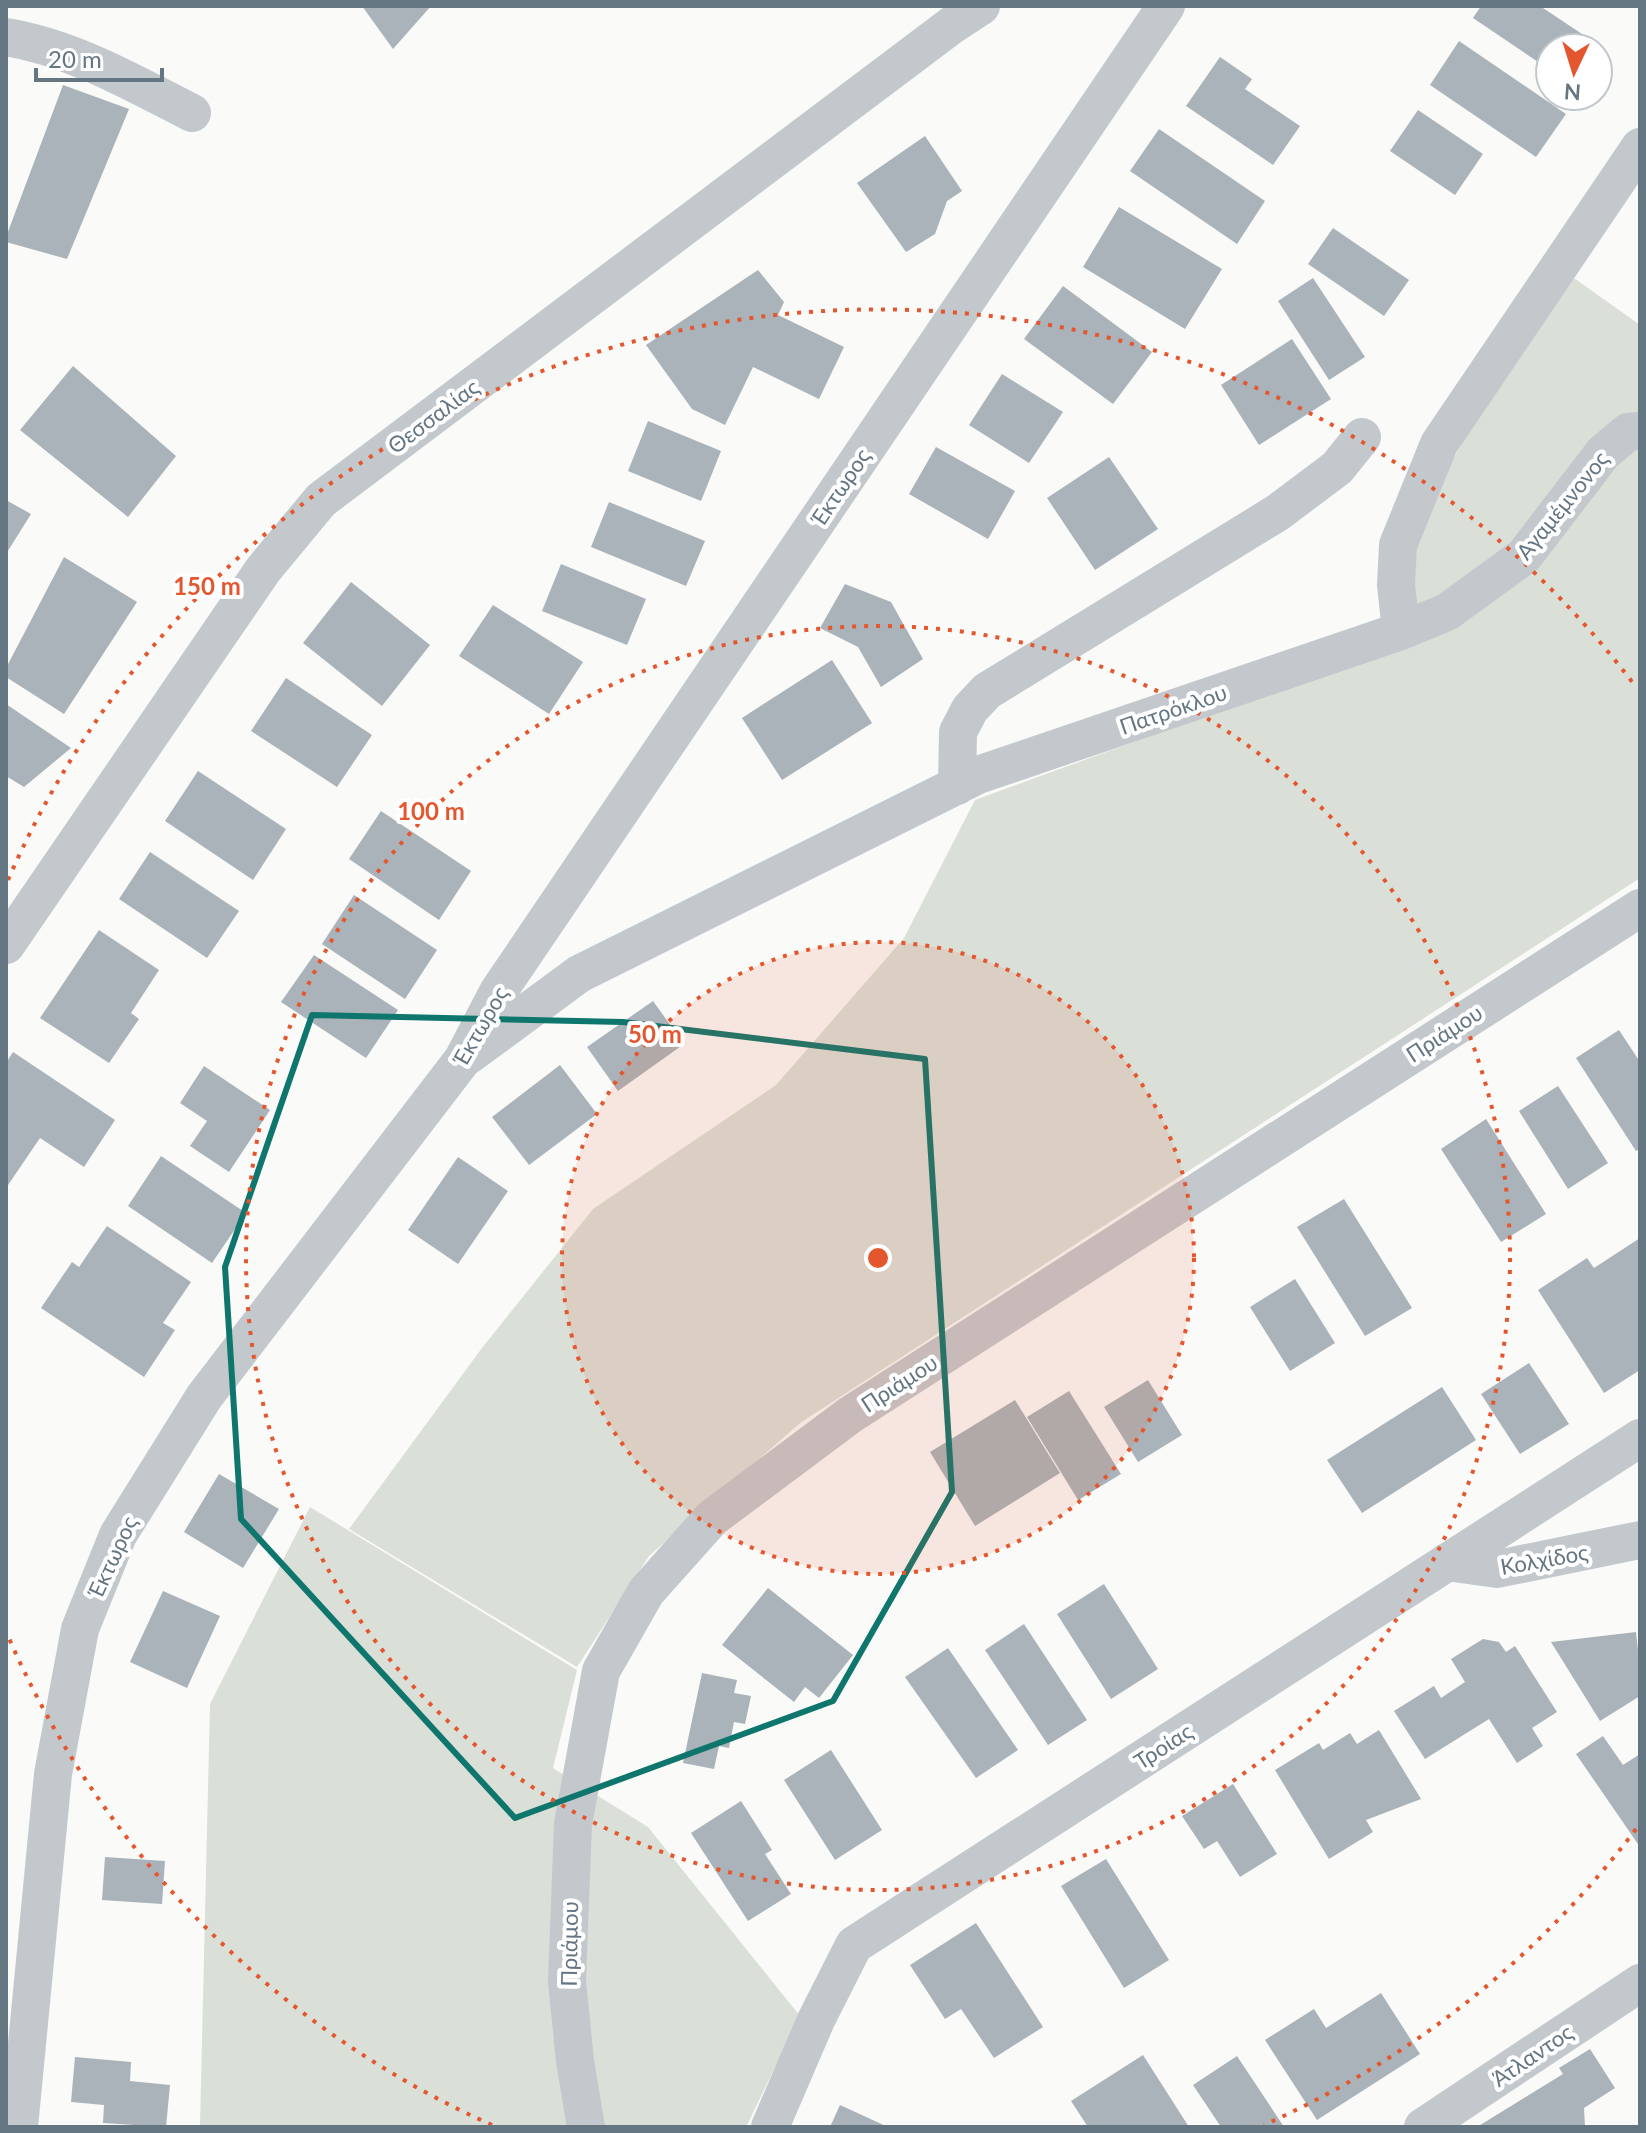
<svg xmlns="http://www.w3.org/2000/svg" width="1646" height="2133" font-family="Lato,sans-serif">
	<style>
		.green { fill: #dadfd7 }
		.building { fill: #aab3b9 }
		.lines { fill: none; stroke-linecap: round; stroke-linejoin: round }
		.minor { stroke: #c3c8cc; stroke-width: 38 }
		.marked { fill: none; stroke: #0f766e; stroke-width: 6; stroke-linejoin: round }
		.ring { fill: none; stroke: #e4572e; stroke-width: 4; stroke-dasharray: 4 8 }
		.labels { text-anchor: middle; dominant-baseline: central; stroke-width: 8; stroke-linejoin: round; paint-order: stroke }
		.street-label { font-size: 22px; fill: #657683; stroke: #fff }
		.centre { fill: #e4572e; stroke: #fff; stroke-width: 4 }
		.ring-label { font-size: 24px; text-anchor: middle; font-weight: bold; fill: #e4572e; stroke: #fff; stroke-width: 8; stroke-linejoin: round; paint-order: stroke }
	</style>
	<rect width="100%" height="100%" fill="#fafaf8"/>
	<!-- green -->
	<path class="green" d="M 1564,271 L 1640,325 L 1640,878 L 800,1423 L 649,1556 L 577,1667 L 349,1529 L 482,1348 L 593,1209 L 776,1085 L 904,938 L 975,800 L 1429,634 L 1411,587 L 1421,513 Z
		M 310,1507 L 577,1670 L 553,1768 L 648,1827 L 800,2016 L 746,2127 L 200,2127 L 210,1704 Z"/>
	<!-- building -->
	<path class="building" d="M 362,6 L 431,6 L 393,49 Z
		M 1481,6 L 1540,6 L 1603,48 L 1598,53 L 1598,48 L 1550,48 L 1550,70 L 1473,18 Z
		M 1459,41 L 1566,114 L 1536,157 L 1430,85 Z
		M 1220,57 L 1252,79 L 1245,89 L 1300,126 L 1273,165 L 1186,106 Z
		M 63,85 L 129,109 L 67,259 L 6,242 L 6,237 Z
		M 1418,110 L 1483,154 L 1455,195 L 1390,151 Z
		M 1159,129 L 1265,201 L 1237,244 L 1130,171 Z
		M 925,136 L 962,191 L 947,201 L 935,234 L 906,252 L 857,183 Z
		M 1119,207 L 1222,269 L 1185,329 L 1083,267 Z
		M 1333,228 L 1409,280 L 1384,316 L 1308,264 Z
		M 758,270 L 784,302 L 778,315 L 844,347 L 819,399 L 753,367 L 725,425 L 692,409 L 646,345 Z
		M 1313,278 L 1365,357 L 1329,380 L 1278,301 Z
		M 1063,286 L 1152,352 L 1113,404 L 1024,339 Z
		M 1292,339 L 1331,399 L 1259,445 L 1221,385 Z
		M 73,366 L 176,456 L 128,517 L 20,430 Z
		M 1002,374 L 1063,412 L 1029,463 L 969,425 Z
		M 648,421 L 721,451 L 701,501 L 628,471 Z
		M 936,447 L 1015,491 L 988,539 L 909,494 Z
		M 1109,457 L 1158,529 L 1095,570 L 1047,498 Z
		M 6,500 L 31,514 L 6,554 Z
		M 609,502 L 705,541 L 686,586 L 591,547 Z
		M 64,557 L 137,602 L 64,714 L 6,677 L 6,668 Z
		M 561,564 L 646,599 L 627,645 L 542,611 Z
		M 351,582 L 430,645 L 382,706 L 303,643 Z
		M 845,584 L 891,602 L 923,659 L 881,687 L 858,647 L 820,628 Z
		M 493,605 L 583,662 L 549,714 L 459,656 Z
		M 832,660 L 872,723 L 782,780 L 742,718 Z
		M 286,678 L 372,735 L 337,787 L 251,731 Z
		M 6,704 L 71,748 L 24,787 L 6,776 Z
		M 198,771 L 286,829 L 253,880 L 165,821 Z
		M 381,811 L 471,871 L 439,920 L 349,859 Z
		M 150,852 L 239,911 L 207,958 L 119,899 Z
		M 354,895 L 437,950 L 405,999 L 322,944 Z
		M 99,930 L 159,970 L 131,1013 L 139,1019 L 109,1063 L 40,1018 Z
		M 314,955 L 398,1010 L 366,1058 L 281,1002 Z
		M 653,1001 L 684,1044 L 618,1091 L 587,1047 Z
		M 1619,1030 L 1640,1062 L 1640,1149 L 1636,1151 L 1576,1058 Z
		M 13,1052 L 115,1120 L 84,1167 L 40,1138 L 6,1188 L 6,1063 Z
		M 560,1065 L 597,1114 L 529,1165 L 492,1117 Z
		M 204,1066 L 270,1110 L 229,1172 L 190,1146 L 207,1121 L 180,1103 Z
		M 1558,1086 L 1608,1163 L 1568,1189 L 1519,1111 Z
		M 1486,1119 L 1546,1214 L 1501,1242 L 1441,1149 Z
		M 161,1156 L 246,1213 L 212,1263 L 128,1206 Z
		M 458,1157 L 508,1191 L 458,1264 L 408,1230 Z
		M 1344,1199 L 1412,1308 L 1365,1336 L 1297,1227 Z
		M 107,1226 L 191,1282 L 163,1323 L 175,1330 L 144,1377 L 41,1308 L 72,1262 L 79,1267 Z
		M 1640,1238 L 1640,1370 L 1604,1393 L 1538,1290 L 1587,1258 L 1594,1268 Z
		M 1295,1279 L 1335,1343 L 1290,1371 L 1250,1307 Z
		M 1529,1363 L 1569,1424 L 1520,1454 L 1481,1394 Z
		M 1148,1380 L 1182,1435 L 1138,1462 L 1104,1407 Z
		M 1442,1387 L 1476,1440 L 1362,1513 L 1327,1460 Z
		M 1069,1391 L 1121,1474 L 1078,1500 L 1027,1417 Z
		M 1015,1400 L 1060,1473 L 975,1526 L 930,1452 Z
		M 219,1474 L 279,1509 L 243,1568 L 184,1532 Z
		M 1104,1584 L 1158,1669 L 1111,1699 L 1057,1614 Z
		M 768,1588 L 853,1655 L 819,1698 L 805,1687 L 794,1702 L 722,1645 Z
		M 163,1591 L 220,1616 L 187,1688 L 130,1662 Z
		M 1024,1624 L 1087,1720 L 1048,1745 L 985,1650 Z
		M 1636,1632 L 1640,1668 L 1640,1696 L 1600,1721 L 1551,1642 Z
		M 1483,1639 L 1499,1642 L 1506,1652 L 1515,1646 L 1557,1712 L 1532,1728 L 1543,1746 L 1517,1763 L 1489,1719 L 1425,1759 L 1394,1711 L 1434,1686 L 1441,1698 L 1465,1682 L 1451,1659 Z
		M 948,1648 L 1018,1750 L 976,1778 L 905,1677 Z
		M 702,1673 L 737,1680 L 734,1693 L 751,1696 L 745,1724 L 734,1722 L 729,1748 L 719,1746 L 714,1769 L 683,1763 Z
		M 1379,1730 L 1421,1799 L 1366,1820 L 1373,1832 L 1329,1859 L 1275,1770 L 1319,1743 L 1323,1750 L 1350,1733 L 1357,1744 Z
		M 1603,1736 L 1623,1765 L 1640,1754 L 1640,1847 L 1576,1754 Z
		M 831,1750 L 882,1830 L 835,1860 L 784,1780 Z
		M 1233,1784 L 1277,1854 L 1240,1877 L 1217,1841 L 1204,1849 L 1182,1816 Z
		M 741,1801 L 772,1850 L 765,1854 L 791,1894 L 748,1921 L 691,1833 Z
		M 105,1857 L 165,1861 L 162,1904 L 102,1900 Z
		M 1106,1859 L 1169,1960 L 1124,1988 L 1061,1886 Z
		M 976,1923 L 1043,2027 L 994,2058 L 961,2009 L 945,2019 L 910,1965 Z
		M 1381,1993 L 1420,2054 L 1317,2120 L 1265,2040 L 1314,2009 L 1326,2028 Z
		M 1590,2049 L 1615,2088 L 1584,2108 L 1585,2127 L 1477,2127 L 1563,2074 L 1559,2068 Z
		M 1143,2055 L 1189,2127 L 1088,2127 L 1071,2101 Z
		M 1237,2056 L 1284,2127 L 1221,2127 L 1193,2085 Z
		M 75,2057 L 131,2062 L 130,2081 L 170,2085 L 166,2127 L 103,2123 L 104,2105 L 71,2102 Z
		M 840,2105 L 888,2127 L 830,2127 Z"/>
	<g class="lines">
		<!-- minor -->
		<path class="minor" d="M 6,37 C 73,48 133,83 192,113
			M 1401,631 L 1396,585 L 1398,545 L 1439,444 L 1640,147
			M 957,786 L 958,732 L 970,709 L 987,691 L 1277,513 L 1337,468 L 1362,437
			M 6,945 L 263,570 L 321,500 L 952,25 L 981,6
			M 469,1055 L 579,974 L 978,775 L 1401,631 L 1447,612 L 1524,556 L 1603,453 L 1628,432 L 1640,431
			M 1447,1562 L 1497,1569 L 1640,1540
			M 19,2127 L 53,1774 L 80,1629 L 118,1535 L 204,1397 L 463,1059 L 498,992 L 1166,6
			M 586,2127 L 575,2061 L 567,1981 L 573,1824 L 601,1671 L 646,1592 L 712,1518 L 850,1415 L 1640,908
			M 770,2127 L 816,2020 L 854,1945 L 1640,1438
			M 1423,2127 L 1640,1983"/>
	</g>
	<!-- marked area -->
	<path class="marked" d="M 312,1015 L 623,1022 L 925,1059 L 952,1492 L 833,1701 L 515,1818 L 241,1519 L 225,1267 Z"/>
	<!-- distance rings -->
	<circle cx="878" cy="1258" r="316" fill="#e4572e" fill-opacity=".12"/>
	<g class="ring">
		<circle cx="878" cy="1258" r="316"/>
		<circle cx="878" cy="1258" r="632"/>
		<path d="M1636 1829A949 949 0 0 1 1264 2125M492 2125A949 949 0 0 1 8 1636M8 880A949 949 0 0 1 1636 687"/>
	</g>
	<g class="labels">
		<!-- street labels -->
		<g class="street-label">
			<text transform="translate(433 416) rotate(-37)">Θεσσαλίας</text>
			<text transform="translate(840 487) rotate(-56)">Έκτωρος</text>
			<text transform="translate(1562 505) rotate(-51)">Αγαμέμνονος</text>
			<text transform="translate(1173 709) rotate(-19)">Πατρόκλου</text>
			<text transform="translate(480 1026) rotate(-60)">Έκτωρος</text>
			<text transform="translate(1444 1033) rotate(-33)">Πριάμου</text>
			<text transform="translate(899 1383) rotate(-33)">Πριάμου</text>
			<text transform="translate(112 1557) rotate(-65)">Έκτωρος</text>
			<text transform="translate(1544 1559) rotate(-10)">Κολχίδος</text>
			<text transform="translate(1163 1746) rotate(-33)">Τροίας</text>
			<text transform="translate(569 1944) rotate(-89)">Πριάμου</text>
			<text transform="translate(1532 2055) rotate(-34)">Άτλαντος</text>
		</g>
	</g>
	<circle cx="878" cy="1258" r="12" class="centre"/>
	<g class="ring-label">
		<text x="207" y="595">150 m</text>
		<text x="431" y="820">100 m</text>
		<text x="655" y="1043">50 m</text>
	</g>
	<!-- border -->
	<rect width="1646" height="2133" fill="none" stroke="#657683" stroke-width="16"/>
	<!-- north arrow -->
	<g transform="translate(1574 72) rotate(184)"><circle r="38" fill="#ffffff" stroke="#c1c8cd" stroke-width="2"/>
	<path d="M0-6L14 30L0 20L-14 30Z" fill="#e4572e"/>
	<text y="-12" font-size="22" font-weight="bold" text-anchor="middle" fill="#657683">N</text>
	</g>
	<!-- scale -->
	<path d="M36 68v12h126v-12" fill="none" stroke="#657683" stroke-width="4"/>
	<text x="48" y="68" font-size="24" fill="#657683" stroke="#ffffff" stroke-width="6" paint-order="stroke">20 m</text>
</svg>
